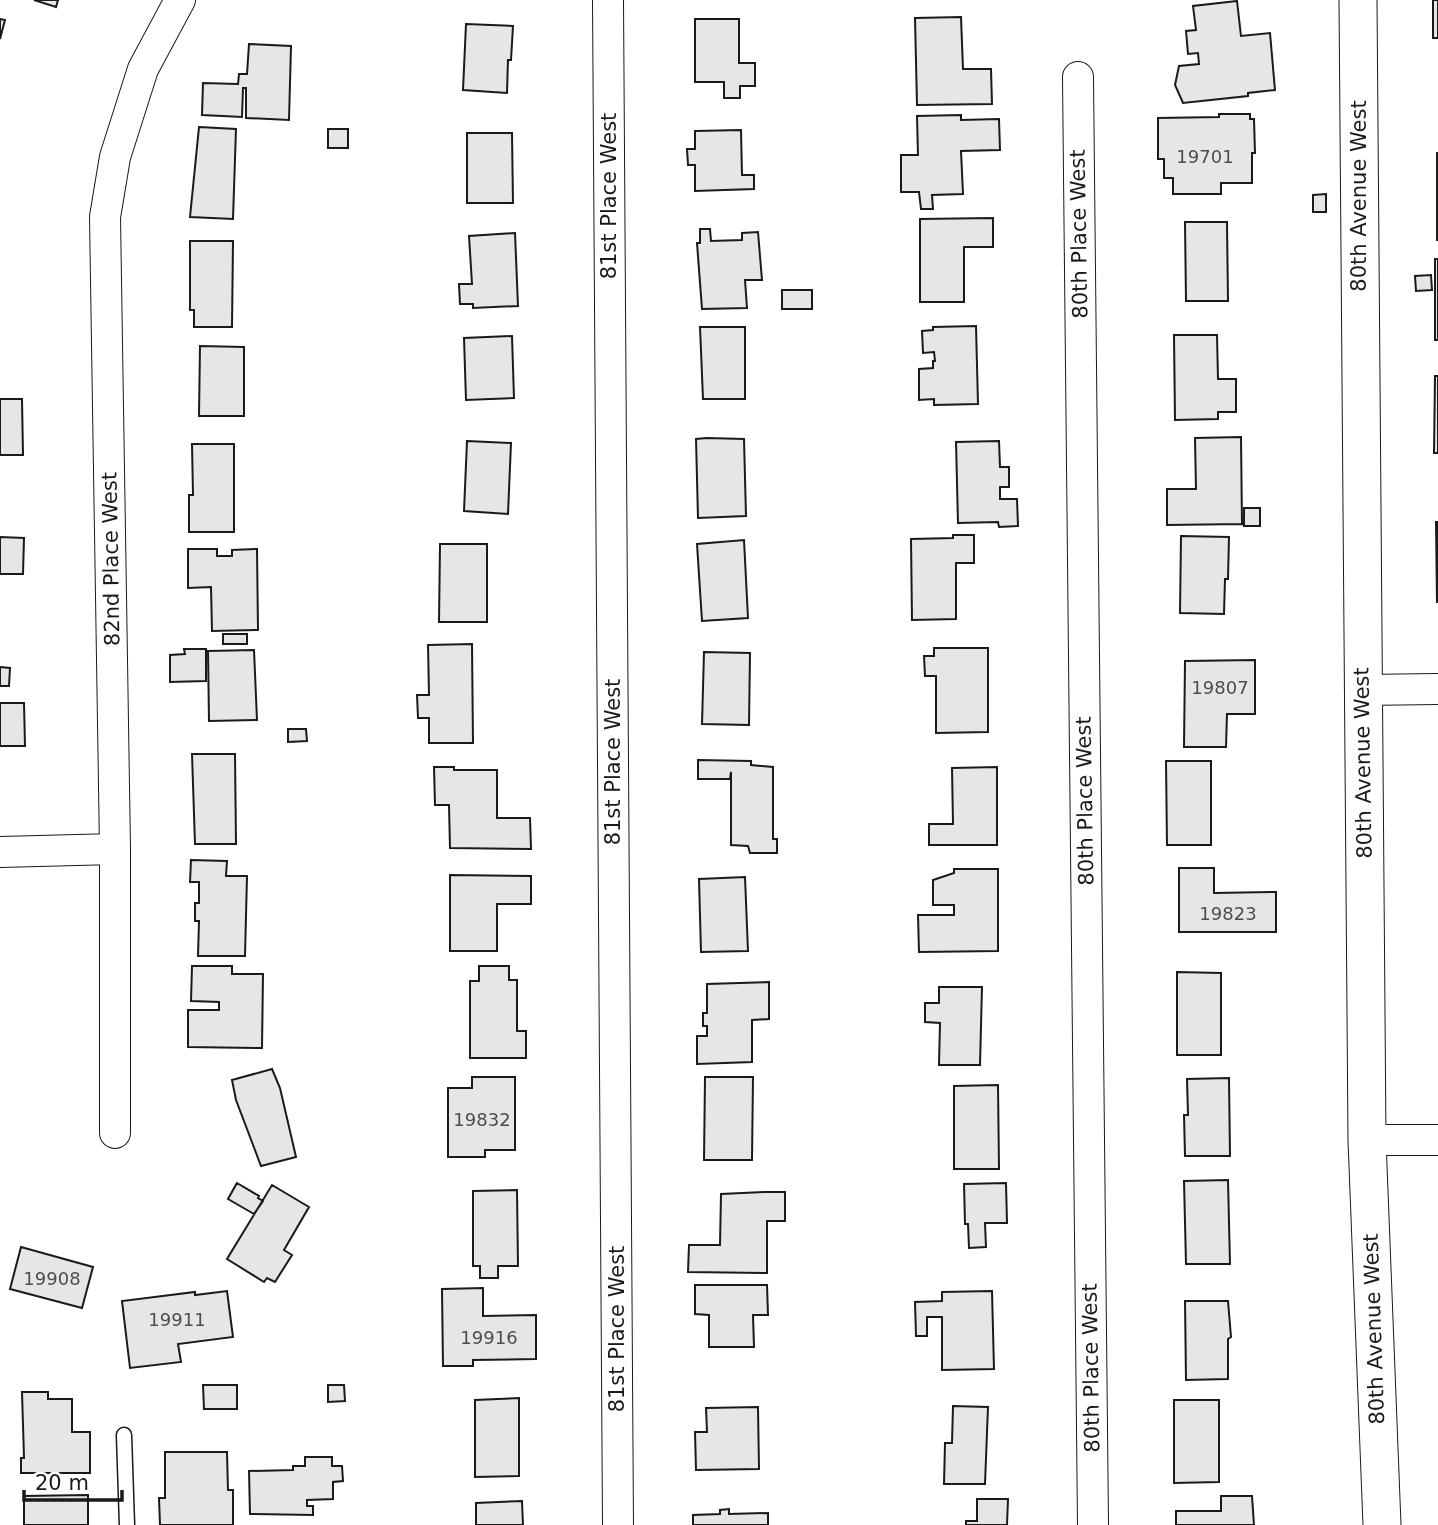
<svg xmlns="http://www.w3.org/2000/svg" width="1438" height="1525" font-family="'DejaVu Sans',sans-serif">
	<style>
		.building { fill: #e6e6e6; stroke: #1a1a1a; stroke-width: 2 }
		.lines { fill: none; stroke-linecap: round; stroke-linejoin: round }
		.service-casing { stroke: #1a1a1a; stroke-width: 17 }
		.minor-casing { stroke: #1a1a1a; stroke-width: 32 }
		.tertiary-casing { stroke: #1a1a1a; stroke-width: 39 }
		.service { stroke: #fff; stroke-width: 14 }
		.minor { stroke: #fff; stroke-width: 30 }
		.tertiary { stroke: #fff; stroke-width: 37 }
		.labels { text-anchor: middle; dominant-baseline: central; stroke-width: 5; stroke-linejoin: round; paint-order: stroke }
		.number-label { font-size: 18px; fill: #4d4d4d }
		.street-label { font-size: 21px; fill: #1a1a1a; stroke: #fff }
	</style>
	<rect width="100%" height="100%" fill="#fff"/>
	<!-- building -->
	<path class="building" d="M 34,0 L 58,0 L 56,7 Z
		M 1433,0 L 1438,0 L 1438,38 L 1433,38 Z
		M 1237,1 L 1241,36 L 1270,33 L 1275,90 L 1248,93 L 1248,96 L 1183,103 L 1175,85 L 1179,66 L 1199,64 L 1198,53 L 1188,54 L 1186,31 L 1196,30 L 1193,6 Z
		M 961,17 L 963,69 L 991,69 L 992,104 L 917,105 L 915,18 Z
		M 0,19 L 5,20 L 0,39 Z
		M 695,19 L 739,19 L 739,63 L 755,63 L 755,86 L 740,86 L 740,98 L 724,98 L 724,82 L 695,82 Z
		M 466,24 L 513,26 L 511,60 L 508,60 L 507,93 L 463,90 Z
		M 249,44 L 291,46 L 289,120 L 246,118 L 246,88 L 243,88 L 242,117 L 202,115 L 203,83 L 238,84 L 239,74 L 247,74 Z
		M 1219,114 L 1250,114 L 1250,119 L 1254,119 L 1255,153 L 1252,153 L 1252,183 L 1221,183 L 1221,194 L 1173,194 L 1173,178 L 1164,178 L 1164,159 L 1158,159 L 1158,118 L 1219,117 Z
		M 961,115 L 961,120 L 999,119 L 1000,150 L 961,151 L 963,194 L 932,195 L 933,209 L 921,209 L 919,192 L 901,192 L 901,155 L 918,155 L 917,116 Z
		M 199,127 L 236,129 L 233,219 L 190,217 Z
		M 328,129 L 348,129 L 348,148 L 328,148 Z
		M 741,130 L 742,175 L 754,175 L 754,189 L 695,191 L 695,165 L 688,165 L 687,149 L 695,149 L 695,131 Z
		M 467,133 L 512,133 L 513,203 L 467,203 Z
		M 1437,153 L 1438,153 L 1437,241 Z
		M 1326,194 L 1326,212 L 1313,212 L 1313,195 Z
		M 993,218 L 993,247 L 964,247 L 964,302 L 920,302 L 920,219 Z
		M 1185,222 L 1227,222 L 1228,301 L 1186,301 Z
		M 700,229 L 710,229 L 711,241 L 742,240 L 742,233 L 758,232 L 762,280 L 745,280 L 747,308 L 702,309 L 697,243 L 700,243 Z
		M 515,233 L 518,306 L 473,308 L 473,304 L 460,304 L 459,284 L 472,284 L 469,236 Z
		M 190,241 L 233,241 L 232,327 L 194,327 L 194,310 L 190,310 Z
		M 1435,259 L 1438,259 L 1438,340 L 1435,340 Z
		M 1431,275 L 1432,290 L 1416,291 L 1415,276 Z
		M 782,290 L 812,290 L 812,309 L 782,309 Z
		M 976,326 L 978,404 L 934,405 L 934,399 L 919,400 L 919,369 L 933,368 L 933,361 L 935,361 L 934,352 L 923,353 L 922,331 L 933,330 L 933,327 Z
		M 700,327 L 745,327 L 745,399 L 703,399 Z
		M 1174,335 L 1217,335 L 1218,379 L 1236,379 L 1236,412 L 1218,412 L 1218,419 L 1175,420 Z
		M 512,336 L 514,398 L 466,400 L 464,338 Z
		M 200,346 L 244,347 L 244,416 L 199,416 Z
		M 1435,376 L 1438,376 L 1438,453 L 1434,453 Z
		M 0,399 L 22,399 L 23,455 L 0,455 Z
		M 1241,437 L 1242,524 L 1167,525 L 1167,489 L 1196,489 L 1195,438 Z
		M 707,438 L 744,439 L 746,516 L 698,518 L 696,439 Z
		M 467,441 L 511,443 L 508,514 L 464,511 Z
		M 999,441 L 1000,467 L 1009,467 L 1009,487 L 1000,487 L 1000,499 L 1017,499 L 1018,526 L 999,527 L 998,522 L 958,523 L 956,442 Z
		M 192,444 L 234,444 L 234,532 L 189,532 L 189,495 L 193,495 Z
		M 1244,508 L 1260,508 L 1260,526 L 1244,526 Z
		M 1436,522 L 1438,522 L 1438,602 L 1437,602 Z
		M 953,535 L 974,535 L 974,563 L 956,563 L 956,619 L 912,620 L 911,539 L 953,538 Z
		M 1181,536 L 1229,537 L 1228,579 L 1225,579 L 1224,614 L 1180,613 Z
		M 0,537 L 24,538 L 23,574 L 0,574 Z
		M 744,540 L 748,618 L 702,621 L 697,544 Z
		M 440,544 L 487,544 L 487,622 L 439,622 Z
		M 188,549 L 217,549 L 217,556 L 232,556 L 232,550 L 257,549 L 258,630 L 212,631 L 211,587 L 188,588 Z
		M 223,634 L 247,634 L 247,644 L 223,644 Z
		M 472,644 L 473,743 L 429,743 L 429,718 L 418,718 L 417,695 L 429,695 L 428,645 Z
		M 934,648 L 988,648 L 988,732 L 936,733 L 936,676 L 925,676 L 924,656 L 934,656 Z
		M 184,649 L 206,649 L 206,681 L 170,682 L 170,655 L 185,654 Z
		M 254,650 L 257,720 L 209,721 L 208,651 Z
		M 704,652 L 750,653 L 749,725 L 702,724 Z
		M 1255,660 L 1255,714 L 1227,714 L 1226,747 L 1184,747 L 1185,661 Z
		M 0,667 L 10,668 L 9,686 L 0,686 Z
		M 0,703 L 24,703 L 25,746 L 0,746 Z
		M 288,729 L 306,729 L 307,741 L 288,742 Z
		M 192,754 L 235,754 L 236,844 L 195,844 Z
		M 698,760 L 751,761 L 751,765 L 773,767 L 773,839 L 777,839 L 777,853 L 750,853 L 748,846 L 731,845 L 731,772 L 730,779 L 698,779 Z
		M 1166,761 L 1211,761 L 1211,845 L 1167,845 Z
		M 434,767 L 454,767 L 454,770 L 497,770 L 497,818 L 530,818 L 531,849 L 450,848 L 449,805 L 435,805 Z
		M 997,767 L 997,845 L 929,845 L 929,824 L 953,824 L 952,768 Z
		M 191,860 L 227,861 L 226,876 L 247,876 L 245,956 L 198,956 L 199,921 L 195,921 L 195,903 L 199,903 L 199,882 L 190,882 Z
		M 1179,868 L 1214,868 L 1214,893 L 1276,892 L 1276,932 L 1179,932 Z
		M 954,869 L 998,869 L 998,951 L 919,952 L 918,915 L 954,915 L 954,905 L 933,905 L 933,880 L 954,873 Z
		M 450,875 L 531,876 L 531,904 L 497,904 L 497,951 L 450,951 Z
		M 745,877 L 748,951 L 701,952 L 699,879 Z
		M 192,966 L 232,966 L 232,974 L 263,974 L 262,1048 L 188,1047 L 188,1010 L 219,1010 L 219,1002 L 191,1001 Z
		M 479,966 L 509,966 L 509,980 L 517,980 L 517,1031 L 526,1031 L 526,1058 L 470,1058 L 470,981 L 479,981 Z
		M 1177,972 L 1221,973 L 1221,1055 L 1177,1055 Z
		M 769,982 L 769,1019 L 752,1020 L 752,1062 L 697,1064 L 697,1036 L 707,1036 L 707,1026 L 703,1026 L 703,1013 L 707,1013 L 707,984 Z
		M 939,987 L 982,987 L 980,1065 L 939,1065 L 940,1023 L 925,1022 L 925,1003 L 939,1003 Z
		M 272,1069 L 280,1088 L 296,1157 L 261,1166 L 236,1100 L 232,1080 Z
		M 472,1077 L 515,1077 L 515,1150 L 485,1150 L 485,1157 L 448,1157 L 448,1088 L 472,1088 Z
		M 705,1077 L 753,1077 L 752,1160 L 704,1160 Z
		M 1229,1078 L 1230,1156 L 1185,1156 L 1184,1115 L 1188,1115 L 1187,1079 Z
		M 998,1085 L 999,1169 L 954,1169 L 954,1086 Z
		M 1228,1180 L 1230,1264 L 1186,1264 L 1184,1181 Z
		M 237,1183 L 259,1196 L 258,1198 L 263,1201 L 254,1214 L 228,1199 Z
		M 1006,1183 L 1007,1223 L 985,1223 L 986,1247 L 969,1248 L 968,1224 L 965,1224 L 964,1184 Z
		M 272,1185 L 309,1207 L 284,1250 L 292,1255 L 275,1282 L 267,1278 L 264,1282 L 227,1259 Z
		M 517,1190 L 518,1266 L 498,1266 L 498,1278 L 480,1278 L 480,1266 L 473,1266 L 473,1191 Z
		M 764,1192 L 785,1192 L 785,1221 L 767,1221 L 767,1273 L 688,1272 L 689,1245 L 720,1245 L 721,1194 Z
		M 21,1247 L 93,1267 L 82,1308 L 10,1289 Z
		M 695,1285 L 767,1285 L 768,1315 L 753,1315 L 754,1347 L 709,1347 L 709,1315 L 695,1314 Z
		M 483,1288 L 483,1316 L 536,1315 L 536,1359 L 473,1360 L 473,1366 L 443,1366 L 442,1289 Z
		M 227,1291 L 233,1337 L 178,1344 L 181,1362 L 130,1368 L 122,1301 L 195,1292 L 195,1295 Z
		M 992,1291 L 994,1369 L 942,1370 L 942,1317 L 927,1317 L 927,1336 L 916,1336 L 915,1302 L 942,1301 L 942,1292 Z
		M 1185,1301 L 1228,1301 L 1231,1337 L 1228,1339 L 1228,1379 L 1186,1380 Z
		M 203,1385 L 237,1385 L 237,1409 L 204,1409 Z
		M 328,1385 L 344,1385 L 345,1401 L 328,1402 Z
		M 22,1392 L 48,1392 L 48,1399 L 72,1399 L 72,1432 L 90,1432 L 90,1473 L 21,1473 L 21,1458 L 24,1458 Z
		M 519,1398 L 519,1476 L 475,1477 L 475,1400 Z
		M 1174,1400 L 1219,1400 L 1219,1482 L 1174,1483 Z
		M 953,1406 L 988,1407 L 985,1484 L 944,1484 L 945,1443 L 952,1443 Z
		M 758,1407 L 759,1469 L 696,1470 L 695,1432 L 707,1432 L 706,1408 Z
		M 165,1452 L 227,1452 L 228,1490 L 233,1490 L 233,1525 L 160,1525 L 159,1498 L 165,1498 Z
		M 305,1457 L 332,1457 L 332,1466 L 342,1466 L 343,1481 L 333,1482 L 333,1499 L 307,1500 L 307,1506 L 313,1506 L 313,1515 L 250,1514 L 249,1471 L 293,1470 L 293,1466 L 305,1466 Z
		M 88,1495 L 88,1525 L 24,1525 L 24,1496 Z
		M 1221,1496 L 1252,1496 L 1254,1525 L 1176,1525 L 1176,1511 L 1221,1511 Z
		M 977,1499 L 1008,1499 L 1007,1525 L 966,1525 L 966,1521 L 977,1521 Z
		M 522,1501 L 523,1525 L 476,1525 L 476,1503 Z
		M 729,1509 L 729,1514 L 768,1513 L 768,1525 L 693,1525 L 693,1515 L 720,1514 L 720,1510 Z"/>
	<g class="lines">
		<!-- service casing -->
		<g class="service-casing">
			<path id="service" d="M 124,1435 L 127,1525"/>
		</g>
		<!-- minor casing -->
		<g class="minor-casing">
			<path id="minor" d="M 608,0 L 618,1525
				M 1078,77 L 1093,1525
				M 1362,690 L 1438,689
				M 0,852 L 115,849
				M 115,1133 L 115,849 L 105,217 L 115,157 L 143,69 L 180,0
				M 1367,1140 L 1438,1140"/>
		</g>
		<!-- tertiary casing -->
		<g class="tertiary-casing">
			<path id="tertiary" d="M 1358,0 L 1367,1140 L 1382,1525"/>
		</g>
		<!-- service -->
		<use href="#service" class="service"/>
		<!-- minor -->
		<use href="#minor" class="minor"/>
		<!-- tertiary -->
		<use href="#tertiary" class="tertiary"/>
	</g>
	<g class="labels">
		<!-- number labels -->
		<g class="number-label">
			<text x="1205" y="156">19701</text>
			<text x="1220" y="687">19807</text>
			<text x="1228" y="913">19823</text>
			<text x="482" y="1119">19832</text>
			<text x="52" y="1278">19908</text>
			<text x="177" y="1319">19911</text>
			<text x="489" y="1337">19916</text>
		</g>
		<!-- street labels -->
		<g class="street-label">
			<text transform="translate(609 196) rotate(-90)">81st Place West</text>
			<text transform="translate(1359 196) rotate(-90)">80th Avenue West</text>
			<text transform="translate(1079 234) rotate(-91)">80th Place West</text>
			<text transform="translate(111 559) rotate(-91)">82nd Place West</text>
			<text transform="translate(613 762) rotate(-90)">81st Place West</text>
			<text transform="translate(1363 763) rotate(-91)">80th Avenue West</text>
			<text transform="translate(1085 801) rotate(-91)">80th Place West</text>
			<text transform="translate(617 1329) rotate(-90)">81st Place West</text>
			<text transform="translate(1374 1329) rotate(-92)">80th Avenue West</text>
			<text transform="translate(1091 1368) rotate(-91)">80th Place West</text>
		</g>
	</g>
	<!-- scale -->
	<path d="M24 1490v10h98v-10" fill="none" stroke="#1a1a1a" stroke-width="3.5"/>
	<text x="35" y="1490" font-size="21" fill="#1a1a1a" stroke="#ffffff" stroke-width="5" paint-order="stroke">20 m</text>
</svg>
